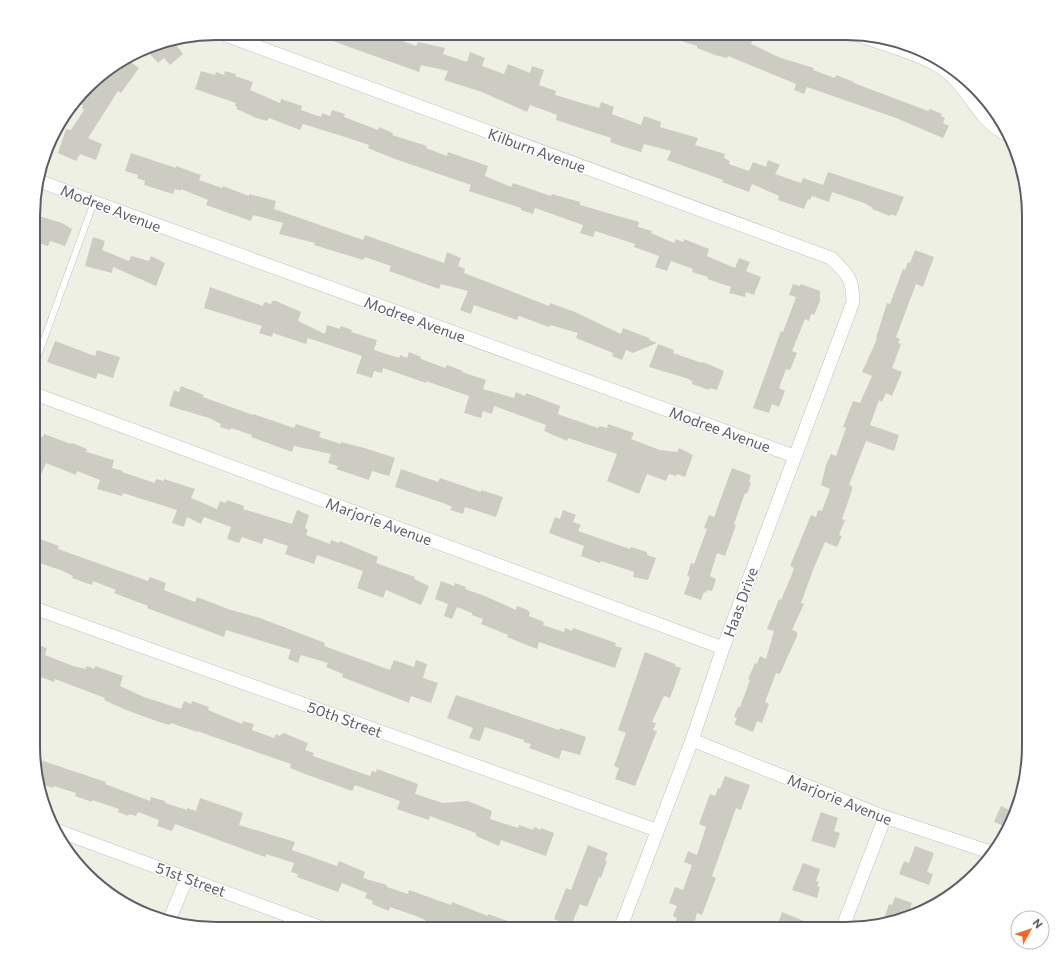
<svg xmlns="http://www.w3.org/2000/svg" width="1062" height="962" font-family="Commissioner,sans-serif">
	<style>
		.building { fill: #cdccc3 }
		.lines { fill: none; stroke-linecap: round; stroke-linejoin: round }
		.service-casing { stroke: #bebfc6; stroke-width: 7 }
		.minor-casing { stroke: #bebfc6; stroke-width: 14 }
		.service { stroke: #fff; stroke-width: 6 }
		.minor { stroke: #fff; stroke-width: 13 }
		.labels { text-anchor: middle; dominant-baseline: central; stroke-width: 3; stroke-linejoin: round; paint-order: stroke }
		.street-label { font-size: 15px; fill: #5c5e66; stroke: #fff }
		.rim { fill: none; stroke: #5c5e66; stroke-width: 2 }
	</style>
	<rect width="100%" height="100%" fill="#eff0e4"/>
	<!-- building -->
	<path class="building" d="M 317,33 L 381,33 L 416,46 L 418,42 L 445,48 L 443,54 L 467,62 L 470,52 L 485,58 L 482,66 L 504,74 L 508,64 L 530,73 L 532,66 L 544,70 L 539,85 L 556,91 L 555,95 L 599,108 L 601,102 L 614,107 L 612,114 L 641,125 L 644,116 L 661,122 L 660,127 L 698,138 L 695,145 L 725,154 L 724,158 L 730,161 L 729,164 L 749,171 L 753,162 L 766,167 L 768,160 L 780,165 L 775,174 L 801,183 L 803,178 L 823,185 L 828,172 L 904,197 L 896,216 L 891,214 L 890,216 L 872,209 L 873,208 L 864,203 L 832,192 L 829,202 L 812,196 L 810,200 L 808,199 L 804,209 L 778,200 L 779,196 L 752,184 L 749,192 L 722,182 L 723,180 L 667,160 L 671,151 L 644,144 L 641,152 L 621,146 L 610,142 L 611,138 L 556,120 L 557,115 L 530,105 L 527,112 L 482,92 L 444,80 L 448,71 L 421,65 L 419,72 L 316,35 Z
		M 665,33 L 720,33 L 740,41 L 743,33 L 755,33 L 751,44 L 781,58 L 814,68 L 813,70 L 835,78 L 836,75 L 854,82 L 854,83 L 928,111 L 930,109 L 942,114 L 941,116 L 945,118 L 943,123 L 949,126 L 943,138 L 896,118 L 807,87 L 804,94 L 794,90 L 796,84 L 728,56 L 727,58 L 715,55 L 697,48 L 697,46 L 665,36 Z
		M 172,40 L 183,54 L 170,65 L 164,58 L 158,63 L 149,53 L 149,48 L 157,43 Z
		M 128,60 L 139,68 L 121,93 L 118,91 L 88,138 L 102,144 L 96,160 L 80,154 L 76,161 L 58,153 L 66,129 L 71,130 L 84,110 L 82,108 L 83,106 L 80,103 L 89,90 L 101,75 Z
		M 201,71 L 215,75 L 216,72 L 224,75 L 225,71 L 236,74 L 235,76 L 253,82 L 250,90 L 280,103 L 281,99 L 302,106 L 301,110 L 321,117 L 322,113 L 330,116 L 332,110 L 345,114 L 344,117 L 378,130 L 379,127 L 393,133 L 392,135 L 427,146 L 426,148 L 447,156 L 448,152 L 488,166 L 485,176 L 511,187 L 513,183 L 551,196 L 552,194 L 580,202 L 580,205 L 639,222 L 638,227 L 652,231 L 651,233 L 674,243 L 676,239 L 683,242 L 684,239 L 709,249 L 707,256 L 735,268 L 739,258 L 750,262 L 746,271 L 761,277 L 754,295 L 746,292 L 745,297 L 729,293 L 731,287 L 707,279 L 708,277 L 692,272 L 693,269 L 671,261 L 667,271 L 655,267 L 659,256 L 634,247 L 635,244 L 595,231 L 593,237 L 580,233 L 583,225 L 535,208 L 533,214 L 521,210 L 521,208 L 469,191 L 471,185 L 392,158 L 368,148 L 369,145 L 345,137 L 303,124 L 300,130 L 269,118 L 267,121 L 256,118 L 237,109 L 237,107 L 235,106 L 236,103 L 195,89 Z
		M 131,153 L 176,168 L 176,166 L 201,175 L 199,180 L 222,188 L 223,186 L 249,196 L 249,194 L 276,201 L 274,209 L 363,240 L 365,235 L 444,263 L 447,252 L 461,258 L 458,266 L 465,269 L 464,273 L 549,306 L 550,303 L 575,312 L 621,334 L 623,328 L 649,338 L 649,340 L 657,343 L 633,353 L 626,350 L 622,360 L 612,356 L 613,353 L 576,338 L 578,333 L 550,325 L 549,327 L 519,316 L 517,320 L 474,305 L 471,314 L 460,310 L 468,291 L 441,284 L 439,289 L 389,271 L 391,266 L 365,257 L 363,260 L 314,245 L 315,243 L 279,234 L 283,223 L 253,215 L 251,221 L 206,205 L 208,200 L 181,189 L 181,191 L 175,189 L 173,194 L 144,185 L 145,181 L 137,178 L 138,175 L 125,171 Z
		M 39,216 L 62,223 L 72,229 L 65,246 L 50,241 L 48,246 L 36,242 L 36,224 Z
		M 93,237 L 105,241 L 102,250 L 129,261 L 131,256 L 149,261 L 151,256 L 165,263 L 156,286 L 113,267 L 112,273 L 85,266 Z
		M 915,250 L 934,257 L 923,287 L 916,284 L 896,337 L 900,339 L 898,343 L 901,344 L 892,368 L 902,372 L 892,396 L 886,393 L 882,402 L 879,400 L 870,425 L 899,435 L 894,451 L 866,441 L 849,485 L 852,486 L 852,490 L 842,519 L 845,520 L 839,535 L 842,536 L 837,547 L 825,542 L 813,570 L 801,603 L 804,604 L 792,630 L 797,632 L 797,636 L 780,674 L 776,673 L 765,702 L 769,704 L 762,723 L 757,721 L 753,732 L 734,724 L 737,718 L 734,717 L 738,707 L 740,707 L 750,680 L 748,679 L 755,663 L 757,664 L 760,656 L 766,659 L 774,631 L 767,629 L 779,599 L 781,600 L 792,574 L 794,568 L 790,566 L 811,515 L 816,517 L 818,510 L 822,511 L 830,489 L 821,485 L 826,465 L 831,454 L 836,456 L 846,428 L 843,427 L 853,401 L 860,403 L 872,376 L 862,372 L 877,339 L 876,338 L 887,303 L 890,304 L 903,269 L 905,270 L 908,262 L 910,263 Z
		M 793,284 L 800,286 L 801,284 L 820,291 L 820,301 L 814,315 L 811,314 L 809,321 L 805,319 L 792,351 L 797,353 L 790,370 L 786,369 L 779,388 L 785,391 L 779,407 L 772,404 L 769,413 L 753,408 L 781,331 L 783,332 L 796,297 L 789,295 Z
		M 210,287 L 263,306 L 264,302 L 271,304 L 272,301 L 276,301 L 301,312 L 298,321 L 325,334 L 327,325 L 340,329 L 341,326 L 352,330 L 351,332 L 377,340 L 374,350 L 399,358 L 400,355 L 407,358 L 409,352 L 421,357 L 421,359 L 445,368 L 447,365 L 463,371 L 462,372 L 486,380 L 483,389 L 514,398 L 516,392 L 525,396 L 526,393 L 560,406 L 558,414 L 566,417 L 598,428 L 599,426 L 607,428 L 608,424 L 634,433 L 631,439 L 660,450 L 677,452 L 679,448 L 693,455 L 685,477 L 677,474 L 676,476 L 669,474 L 666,481 L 647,474 L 639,494 L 607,481 L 617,454 L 568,438 L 567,441 L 544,431 L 546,425 L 494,406 L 492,414 L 483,411 L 481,418 L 464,413 L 469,396 L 426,381 L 426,383 L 383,368 L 382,373 L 374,371 L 372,378 L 356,373 L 362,356 L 308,338 L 306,344 L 273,333 L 272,337 L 259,333 L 262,326 L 204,308 Z
		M 55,341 L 95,356 L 97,350 L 120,357 L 113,378 L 98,373 L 96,379 L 47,362 Z
		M 658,344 L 674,350 L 673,353 L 702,363 L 703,362 L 724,371 L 717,390 L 710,388 L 709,390 L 692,384 L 692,381 L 686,378 L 649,367 Z
		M 181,386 L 204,395 L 203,397 L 253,415 L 253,414 L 294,428 L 296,424 L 321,432 L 319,437 L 341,444 L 341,442 L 368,449 L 395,458 L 389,476 L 372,471 L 369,480 L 336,469 L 338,466 L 328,463 L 331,454 L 294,446 L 292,452 L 251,437 L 252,435 L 231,428 L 230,430 L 220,427 L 221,424 L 209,418 L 169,406 L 174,390 L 179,392 Z
		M 35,434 L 43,437 L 44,434 L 71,444 L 72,443 L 87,449 L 86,452 L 114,460 L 112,468 L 123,471 L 122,472 L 155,483 L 156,479 L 164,481 L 164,479 L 195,489 L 191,498 L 217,509 L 220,501 L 226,503 L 227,500 L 244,506 L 243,509 L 292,524 L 297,510 L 309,515 L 305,528 L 308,530 L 306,535 L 330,544 L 331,540 L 339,543 L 340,541 L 378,557 L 376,563 L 415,577 L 414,579 L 429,586 L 421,605 L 386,590 L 383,598 L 357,588 L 363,571 L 317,555 L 314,564 L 285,554 L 288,546 L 264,538 L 262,544 L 242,537 L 239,543 L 227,539 L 231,527 L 204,517 L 201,524 L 187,517 L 184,527 L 172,523 L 177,510 L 123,493 L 122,496 L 97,489 L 100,480 L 77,471 L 76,475 L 46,463 L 35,489 Z
		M 732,468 L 751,475 L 749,482 L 751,483 L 747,494 L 745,493 L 734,524 L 736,525 L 725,556 L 717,553 L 710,576 L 716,579 L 712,591 L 707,590 L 706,593 L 704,592 L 701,600 L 684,594 L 690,577 L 687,576 L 691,563 L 694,564 L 707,529 L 704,528 L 709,515 L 714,517 Z
		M 401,469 L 438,482 L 440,478 L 481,492 L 481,490 L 503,497 L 496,517 L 465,507 L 463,514 L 450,510 L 452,507 L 446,504 L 395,487 Z
		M 563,510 L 576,515 L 573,522 L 581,525 L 578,531 L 630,549 L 631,547 L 647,552 L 647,555 L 656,558 L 648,580 L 633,577 L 634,572 L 601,561 L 600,563 L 581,556 L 584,546 L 549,533 L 555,517 L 560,519 Z
		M 35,537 L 59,546 L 58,549 L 148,581 L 150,577 L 166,583 L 164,590 L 195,602 L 197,597 L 228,609 L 260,618 L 325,643 L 324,646 L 390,670 L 394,660 L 414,667 L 416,660 L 427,664 L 423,678 L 438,683 L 431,703 L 411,696 L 409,703 L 342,677 L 343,674 L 326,667 L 328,663 L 301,655 L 298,663 L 288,659 L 291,650 L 226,630 L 224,637 L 147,608 L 148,606 L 114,593 L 116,590 L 93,581 L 92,585 L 72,578 L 73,576 L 63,571 L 34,561 Z
		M 441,581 L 454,586 L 455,583 L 466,587 L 465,589 L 485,596 L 516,610 L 517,606 L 528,610 L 527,611 L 530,612 L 529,616 L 544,622 L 543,625 L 564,632 L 565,628 L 572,631 L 573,628 L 616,643 L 615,646 L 622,648 L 615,668 L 539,642 L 537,649 L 507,637 L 508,635 L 481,624 L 483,619 L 472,615 L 472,613 L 457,607 L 452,619 L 444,616 L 448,604 L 435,599 Z
		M 37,645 L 47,648 L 45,655 L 73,666 L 85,669 L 87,666 L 94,669 L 95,666 L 123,676 L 120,686 L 144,697 L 181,709 L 184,701 L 191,704 L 192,701 L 209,707 L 208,710 L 242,724 L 243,721 L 254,724 L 252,730 L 274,738 L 276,734 L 279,736 L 284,733 L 308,743 L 305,750 L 314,753 L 313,756 L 370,776 L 372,771 L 376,772 L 377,769 L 418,784 L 415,794 L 443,803 L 468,801 L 492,811 L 490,819 L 518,828 L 519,825 L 533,830 L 534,827 L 541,830 L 541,828 L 554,833 L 546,856 L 501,840 L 499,846 L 476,836 L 476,833 L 430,816 L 429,820 L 411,814 L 397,809 L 400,801 L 355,785 L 352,791 L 305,774 L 290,768 L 291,764 L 245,748 L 197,731 L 197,732 L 171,723 L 170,725 L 162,723 L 126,710 L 104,700 L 105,698 L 55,679 L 54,682 L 38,676 L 36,682 L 34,681 L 34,651 Z
		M 645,652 L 675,664 L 675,666 L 681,668 L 670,698 L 664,696 L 652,722 L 656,723 L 653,730 L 657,731 L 635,786 L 615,779 L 619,768 L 614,766 L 626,733 L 618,730 Z
		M 456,695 L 559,730 L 560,728 L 586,737 L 580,755 L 562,750 L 559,759 L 529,748 L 531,744 L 524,742 L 524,740 L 485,727 L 480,741 L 469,738 L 473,728 L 447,718 Z
		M 40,760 L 106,782 L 105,784 L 150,801 L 151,797 L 165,801 L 165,803 L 187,810 L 187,808 L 196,811 L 200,798 L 232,809 L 243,813 L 239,825 L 295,842 L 292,850 L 337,866 L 339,861 L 365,872 L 363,878 L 387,885 L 387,887 L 408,894 L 409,890 L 451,905 L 452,902 L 488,916 L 488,914 L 525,927 L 525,929 L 466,929 L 452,924 L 450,929 L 443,929 L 425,922 L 425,920 L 416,916 L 390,907 L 389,911 L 372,904 L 373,901 L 365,898 L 367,893 L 342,883 L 338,892 L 297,877 L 298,874 L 291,872 L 294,863 L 266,854 L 265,857 L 175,824 L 172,831 L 157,826 L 159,820 L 138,812 L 136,816 L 129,814 L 128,816 L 118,812 L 119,809 L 92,800 L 92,802 L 75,796 L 76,793 L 54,786 L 53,788 L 40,784 L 36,770 Z
		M 725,776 L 750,785 L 741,810 L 736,808 L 712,876 L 716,878 L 702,915 L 697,913 L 693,929 L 673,929 L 677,918 L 673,916 L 677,906 L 669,903 L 675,887 L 683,890 L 692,865 L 684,862 L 688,851 L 697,855 L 706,827 L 699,824 L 710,794 L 715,796 L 718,788 L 720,789 Z
		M 1001,806 L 1014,812 L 1009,828 L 994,822 Z
		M 821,812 L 838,818 L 834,831 L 840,833 L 835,848 L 811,841 Z
		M 588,845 L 608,853 L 605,860 L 607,861 L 601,878 L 599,877 L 587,907 L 580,904 L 571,926 L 554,919 L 566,888 L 571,890 Z
		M 915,846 L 934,853 L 927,872 L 933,874 L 929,885 L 899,874 L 904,861 L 909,863 Z
		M 803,863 L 820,869 L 816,881 L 819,882 L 817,886 L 820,887 L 817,898 L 792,890 Z
		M 895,897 L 912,903 L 907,917 L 886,922 L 887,917 L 885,916 L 889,904 L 892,905 Z
		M 782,912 L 821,928 L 821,929 L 776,929 Z"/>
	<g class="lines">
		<!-- service casing -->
		<g class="service-casing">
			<path id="service" d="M 36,361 L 94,202"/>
		</g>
		<!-- minor casing -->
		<g class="minor-casing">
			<path id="minor" d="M 220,33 L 831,258 C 848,274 853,279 853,302 L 723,648 L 692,740 L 620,929
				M 852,33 C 879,43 924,54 946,71 C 972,91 976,120 1008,135
				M 37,180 L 94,202 L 794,456
				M 35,394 L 723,648
				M 34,608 L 656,830
				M 692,740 L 885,817 L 990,852
				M 56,830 L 325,929
				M 170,918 L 187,878
				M 842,929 L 885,817"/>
		</g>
		<!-- service -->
		<use href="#service" class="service"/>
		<!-- minor -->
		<use href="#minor" class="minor"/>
	</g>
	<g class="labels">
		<!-- street labels -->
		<g class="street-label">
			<text transform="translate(537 150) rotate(20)">Kilburn Avenue</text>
			<text transform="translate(111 208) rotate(21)">Modree Avenue</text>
			<text transform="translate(415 319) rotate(20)">Modree Avenue</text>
			<text transform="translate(720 429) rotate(20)">Modree Avenue</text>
			<text transform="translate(379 521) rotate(20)">Marjorie Avenue</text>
			<text transform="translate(740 602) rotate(-70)">Haas Drive</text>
			<text transform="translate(345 719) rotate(20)">50th Street</text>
			<text transform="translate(840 799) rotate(22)">Marjorie Avenue</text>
			<text transform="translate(191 879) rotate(20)">51st Street</text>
		</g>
	</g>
	<!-- crop -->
	<path d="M0 0H1062V962H0ZM216 40H846A176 176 0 0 1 1022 216V746A176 176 0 0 1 846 922H216A176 176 0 0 1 40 746V216A176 176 0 0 1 216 40Z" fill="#fff" fill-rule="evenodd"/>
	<path class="rim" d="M216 40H846A176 176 0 0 1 1022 216V746A176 176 0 0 1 846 922H216A176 176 0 0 1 40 746V216A176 176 0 0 1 216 40Z"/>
	<!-- north arrow -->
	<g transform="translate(1030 930) rotate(50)"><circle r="19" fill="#ffffff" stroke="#bebfc2"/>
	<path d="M0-3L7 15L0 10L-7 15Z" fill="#f76822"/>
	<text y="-6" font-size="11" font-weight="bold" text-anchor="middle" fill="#5c5e66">N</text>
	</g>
</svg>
